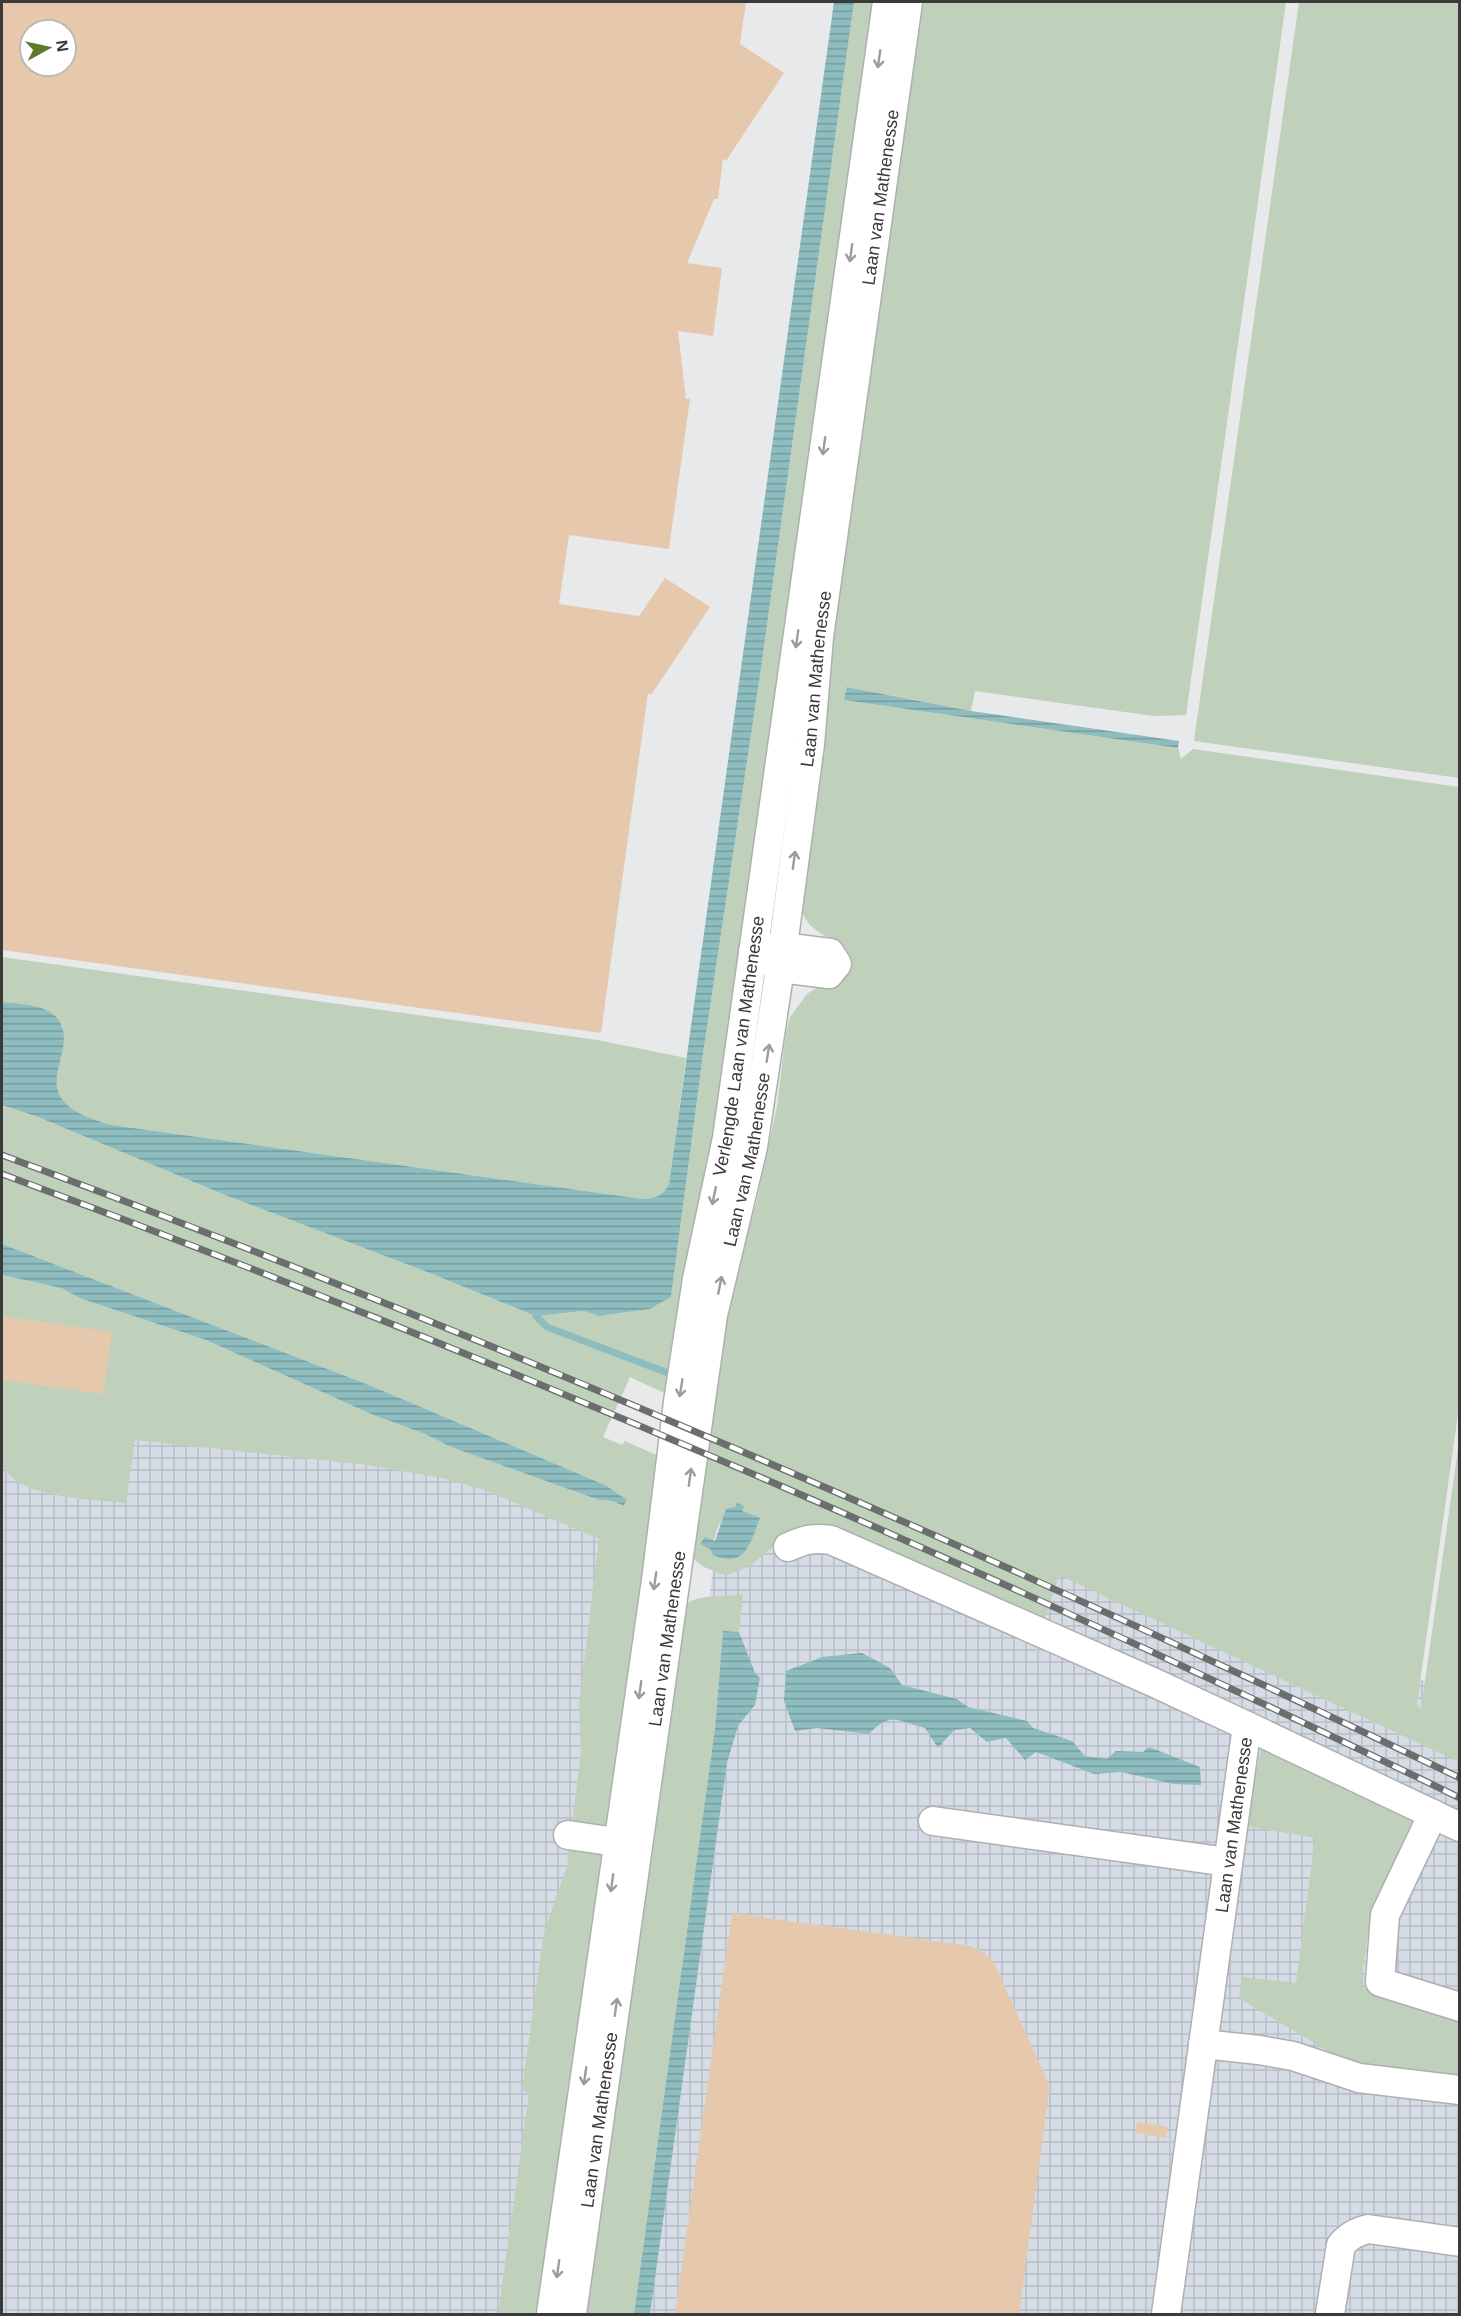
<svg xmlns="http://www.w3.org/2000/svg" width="1461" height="2316" font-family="Helvetica,sans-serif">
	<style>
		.industrial { fill: url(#industrial-grid) }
		.green { fill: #bfd0bb; fill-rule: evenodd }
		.water { fill: url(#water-rules) }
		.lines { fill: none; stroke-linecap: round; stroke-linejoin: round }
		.stream { stroke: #8ebdc0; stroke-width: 7 }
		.building { fill: #e6c9ad; fill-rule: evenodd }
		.minor-casing { stroke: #aeafb2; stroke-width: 31 }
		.minor { stroke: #fff; stroke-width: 28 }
		.rail-casing { stroke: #6c6d6e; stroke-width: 7 }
		.rail { stroke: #fff; stroke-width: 4.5; stroke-dasharray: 14; stroke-linecap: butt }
		.oneway { stroke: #9c9c9d }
		.labels { text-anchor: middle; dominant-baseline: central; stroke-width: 5; stroke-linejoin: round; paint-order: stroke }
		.street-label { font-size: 18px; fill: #3a3a3b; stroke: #fff }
	</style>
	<defs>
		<pattern id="industrial-grid" width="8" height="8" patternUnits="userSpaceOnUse" patternTransform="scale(1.5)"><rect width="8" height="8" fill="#d6dce5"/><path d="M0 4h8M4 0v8" fill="none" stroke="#b8bec5"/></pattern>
		<pattern id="water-rules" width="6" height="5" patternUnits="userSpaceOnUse" patternTransform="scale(1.5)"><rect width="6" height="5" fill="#8ebdc0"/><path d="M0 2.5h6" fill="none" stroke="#759b9d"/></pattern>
	</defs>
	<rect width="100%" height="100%" fill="#e7e9eb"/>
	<!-- industrial -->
	<path class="industrial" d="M 2,1289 L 625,1532 L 521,2314 L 2,2314 Z
		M 743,1366 L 1459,1697 L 1459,2314 L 604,2314 Z"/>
	<!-- green -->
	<path class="green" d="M 854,2 L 881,2 L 724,1120 L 673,1397 L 630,1377 L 603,1437 L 622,1445 L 625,1441 L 665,1459 L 544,2314 L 498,2314 L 529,2093 L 522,2090 L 544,1932 L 567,1866 L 581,1751 L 579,1705 L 599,1539 L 485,1490 L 442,1478 L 368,1465 L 135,1440 L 126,1503 C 93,1499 41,1499 14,1479 C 9,1476 5,1469 2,1465 L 2,1275 L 61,1288 L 82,1299 L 206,1340 L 371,1414 L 425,1434 L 451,1447 L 599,1500 L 612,1501 L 624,1506 L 627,1499 L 615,1494 L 605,1485 L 374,1387 L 2,1244 L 2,1105 L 38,1117 L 225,1195 L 427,1272 L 536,1316 L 584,1311 L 599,1316 L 650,1309 L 671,1297 L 704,1047 L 760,675 Z
		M 918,2 L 1286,2 L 1186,715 L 1153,716 L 975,691 L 971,711 L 848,687 L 844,700 L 1178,748 L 1181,759 L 1193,749 L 1459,787 L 1460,1400 L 1417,1704 L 1421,1709 L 1459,1442 L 1459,1762 L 1059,1575 L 1043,1624 L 832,1531 L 774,1546 L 750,1566 L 730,1574 L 721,1574 L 704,1567 L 696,1561 L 690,1552 L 727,1276 L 756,1204 L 777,1106 L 786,1032 L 790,1017 L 807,994 L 821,985 L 838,979 L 843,944 C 813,932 801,923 797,890 ZM 737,1503 L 742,1511 L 713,1555 L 710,1549 C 716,1540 715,1530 721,1521 C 725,1514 733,1511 737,1503 Z
		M 1299,2 L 1459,2 L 1459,778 L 1194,741 Z
		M 2,957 L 597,1040 L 686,1058 L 669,1184 C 663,1196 656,1198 643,1199 L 112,1125 C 89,1119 58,1111 56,1082 C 55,1071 61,1057 63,1045 C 64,1039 63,1033 63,1026 L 37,1007 L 2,1002 Z
		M 743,1594 L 739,1632 L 723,1631 L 715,1729 L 634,2314 L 579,2314 L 685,1605 C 700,1593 724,1598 743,1594 Z
		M 1261,1749 L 1412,1821 L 1413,1826 L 1369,1923 L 1361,1987 L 1459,2019 L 1459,2080 L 1356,2068 L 1239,1998 L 1242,1977 L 1296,1983 L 1315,1838 L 1246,1826 Z"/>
	<!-- water -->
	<path class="water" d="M 834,2 L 854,2 L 760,675 L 704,1047 L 671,1297 L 650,1309 L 599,1316 L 584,1311 L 536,1316 L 427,1272 L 225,1195 L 38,1117 L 2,1105 L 2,1002 C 18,1004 43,1004 55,1016 C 89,1050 8,1099 112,1125 L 643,1199 C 656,1198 663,1196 669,1184 Z
		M 847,687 L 971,711 L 1179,741 L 1178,748 L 844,700 Z
		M 2,1244 L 374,1387 L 605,1485 C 613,1490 618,1495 627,1499 L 624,1506 L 612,1501 L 599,1500 L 451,1447 L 425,1434 L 371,1414 L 206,1340 L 82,1299 L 61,1288 L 2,1275 Z
		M 737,1503 L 744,1506 L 742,1511 L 760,1518 C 750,1543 746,1569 713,1555 L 710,1549 L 700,1544 L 705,1537 L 715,1541 L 726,1509 L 735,1507 Z
		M 723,1631 L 739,1632 L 755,1673 L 760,1678 L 755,1705 L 738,1726 L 727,1763 L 650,2314 L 634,2314 L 715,1729 Z
		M 862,1653 L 890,1668 L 902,1685 L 957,1699 L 968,1707 L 1027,1721 L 1033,1728 L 1072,1741 L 1085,1756 L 1107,1759 L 1116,1751 L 1143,1752 L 1149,1747 L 1200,1767 L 1201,1785 L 1174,1784 L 1121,1772 L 1094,1774 L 1036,1752 L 1025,1760 L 1006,1738 L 987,1742 L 970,1728 L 954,1730 L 938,1748 L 925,1728 C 898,1721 890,1711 869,1734 L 817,1728 L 795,1731 L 784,1701 L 786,1671 L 822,1657 Z"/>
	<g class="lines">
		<!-- stream -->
		<path class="stream" d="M 536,1316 L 547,1327 L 668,1373"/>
	</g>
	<!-- building -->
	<path class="building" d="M 2,2 L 746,2 L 740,44 L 784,73 L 726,161 L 723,159 L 718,199 L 714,199 L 687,263 L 722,268 L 713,336 L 678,331 L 686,399 L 690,399 L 669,549 L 569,535 L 559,604 L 639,616 L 665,578 L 710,607 L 651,695 L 648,693 L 601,1033 L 2,950 ZM 30,30 L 66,30 L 66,66 L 30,66 Z
		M 2,1316 L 112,1332 L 103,1394 L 2,1380 Z
		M 732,1913 L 970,1946 L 983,1952 L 993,1961 L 1045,2075 L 1049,2092 L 1019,2314 L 675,2314 Z
		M 1137,2122 L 1167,2127 L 1166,2138 L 1136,2133 Z"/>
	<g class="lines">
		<!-- minor casing -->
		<g class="minor-casing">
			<g id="minor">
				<path d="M 782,947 L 830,953 L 837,964 L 829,974 L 780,968 L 753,952 Z"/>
				<path d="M 788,1547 C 804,1540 813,1537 831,1540 L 1155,1683 L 1247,1726 L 1166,2314"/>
				<path d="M 1247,1726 L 1460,1827"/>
				<path d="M 1433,1814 L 1385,1915 L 1380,1982 L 1460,2007"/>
				<path d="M 933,1821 L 1228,1862"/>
				<path d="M 568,1835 L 637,1845"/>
				<path d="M 1203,2044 L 1259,2050 L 1293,2056 L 1359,2078 L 1460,2090"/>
				<path id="s1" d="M 551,2314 L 657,1573 L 678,1402 L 697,1279 L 727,1138 L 887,2"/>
				<path id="s2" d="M 572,2314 L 713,1315 L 753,1147 L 780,968 L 810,744 L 819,637 L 908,2"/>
				<path d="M 1330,2314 L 1341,2245 C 1349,2236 1356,2232 1368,2229 L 1460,2242"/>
			</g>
		</g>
		<!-- minor -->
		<use href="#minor" class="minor"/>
		<!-- rail casing -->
		<g class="rail-casing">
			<path id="rail" d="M 2,1155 C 497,1339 983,1549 1460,1778
				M 2,1174 C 497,1357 984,1566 1460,1798"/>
		</g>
		<!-- rail -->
		<use href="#rail" class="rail"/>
	</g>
	<!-- one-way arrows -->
	<defs><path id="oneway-shaft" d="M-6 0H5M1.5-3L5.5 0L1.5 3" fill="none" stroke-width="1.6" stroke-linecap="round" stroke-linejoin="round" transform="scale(1.5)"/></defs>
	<g class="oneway">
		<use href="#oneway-shaft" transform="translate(879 59) rotate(98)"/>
		<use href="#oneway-shaft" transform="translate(851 253) rotate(98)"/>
		<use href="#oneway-shaft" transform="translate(824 446) rotate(98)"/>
		<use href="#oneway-shaft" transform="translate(797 639) rotate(98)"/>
		<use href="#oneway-shaft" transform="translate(794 860) rotate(-82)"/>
		<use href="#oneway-shaft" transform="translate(768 1053) rotate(-81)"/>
		<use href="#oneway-shaft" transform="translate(714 1196) rotate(102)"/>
		<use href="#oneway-shaft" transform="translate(720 1285) rotate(-79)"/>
		<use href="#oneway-shaft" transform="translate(681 1388) rotate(99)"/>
		<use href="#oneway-shaft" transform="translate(690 1477) rotate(-82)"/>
		<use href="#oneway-shaft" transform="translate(655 1581) rotate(98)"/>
		<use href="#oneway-shaft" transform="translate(640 1690) rotate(98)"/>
		<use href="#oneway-shaft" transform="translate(612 1883) rotate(98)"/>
		<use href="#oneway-shaft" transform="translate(616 2007) rotate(-82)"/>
		<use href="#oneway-shaft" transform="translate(585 2076) rotate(98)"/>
		<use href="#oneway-shaft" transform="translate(558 2269) rotate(98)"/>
	</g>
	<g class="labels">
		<!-- street labels -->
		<g class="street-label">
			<text stroke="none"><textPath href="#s2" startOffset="2140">Laan van Mathenesse</textPath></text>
			<text stroke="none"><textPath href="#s2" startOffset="1654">Laan van Mathenesse</textPath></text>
			<text stroke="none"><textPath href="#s1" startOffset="1282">Verlengde Laan van Mathenesse</textPath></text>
			<text stroke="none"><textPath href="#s2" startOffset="1168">Laan van Mathenesse</textPath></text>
			<text stroke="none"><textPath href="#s2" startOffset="682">Laan van Mathenesse</textPath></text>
			<text transform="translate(1234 1825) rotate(-82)">Laan van Mathenesse</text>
			<text stroke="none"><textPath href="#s2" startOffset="196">Laan van Mathenesse</textPath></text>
		</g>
	</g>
	<!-- border -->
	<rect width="1461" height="2316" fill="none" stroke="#3a3a3b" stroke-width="6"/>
	<!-- north arrow -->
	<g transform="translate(48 48) rotate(82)"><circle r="28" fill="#ffffff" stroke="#b0b0b1" stroke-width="1.5"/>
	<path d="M0-4.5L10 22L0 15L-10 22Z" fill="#607a2d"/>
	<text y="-9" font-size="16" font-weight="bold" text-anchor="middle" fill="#3a3a3b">N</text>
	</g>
</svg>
